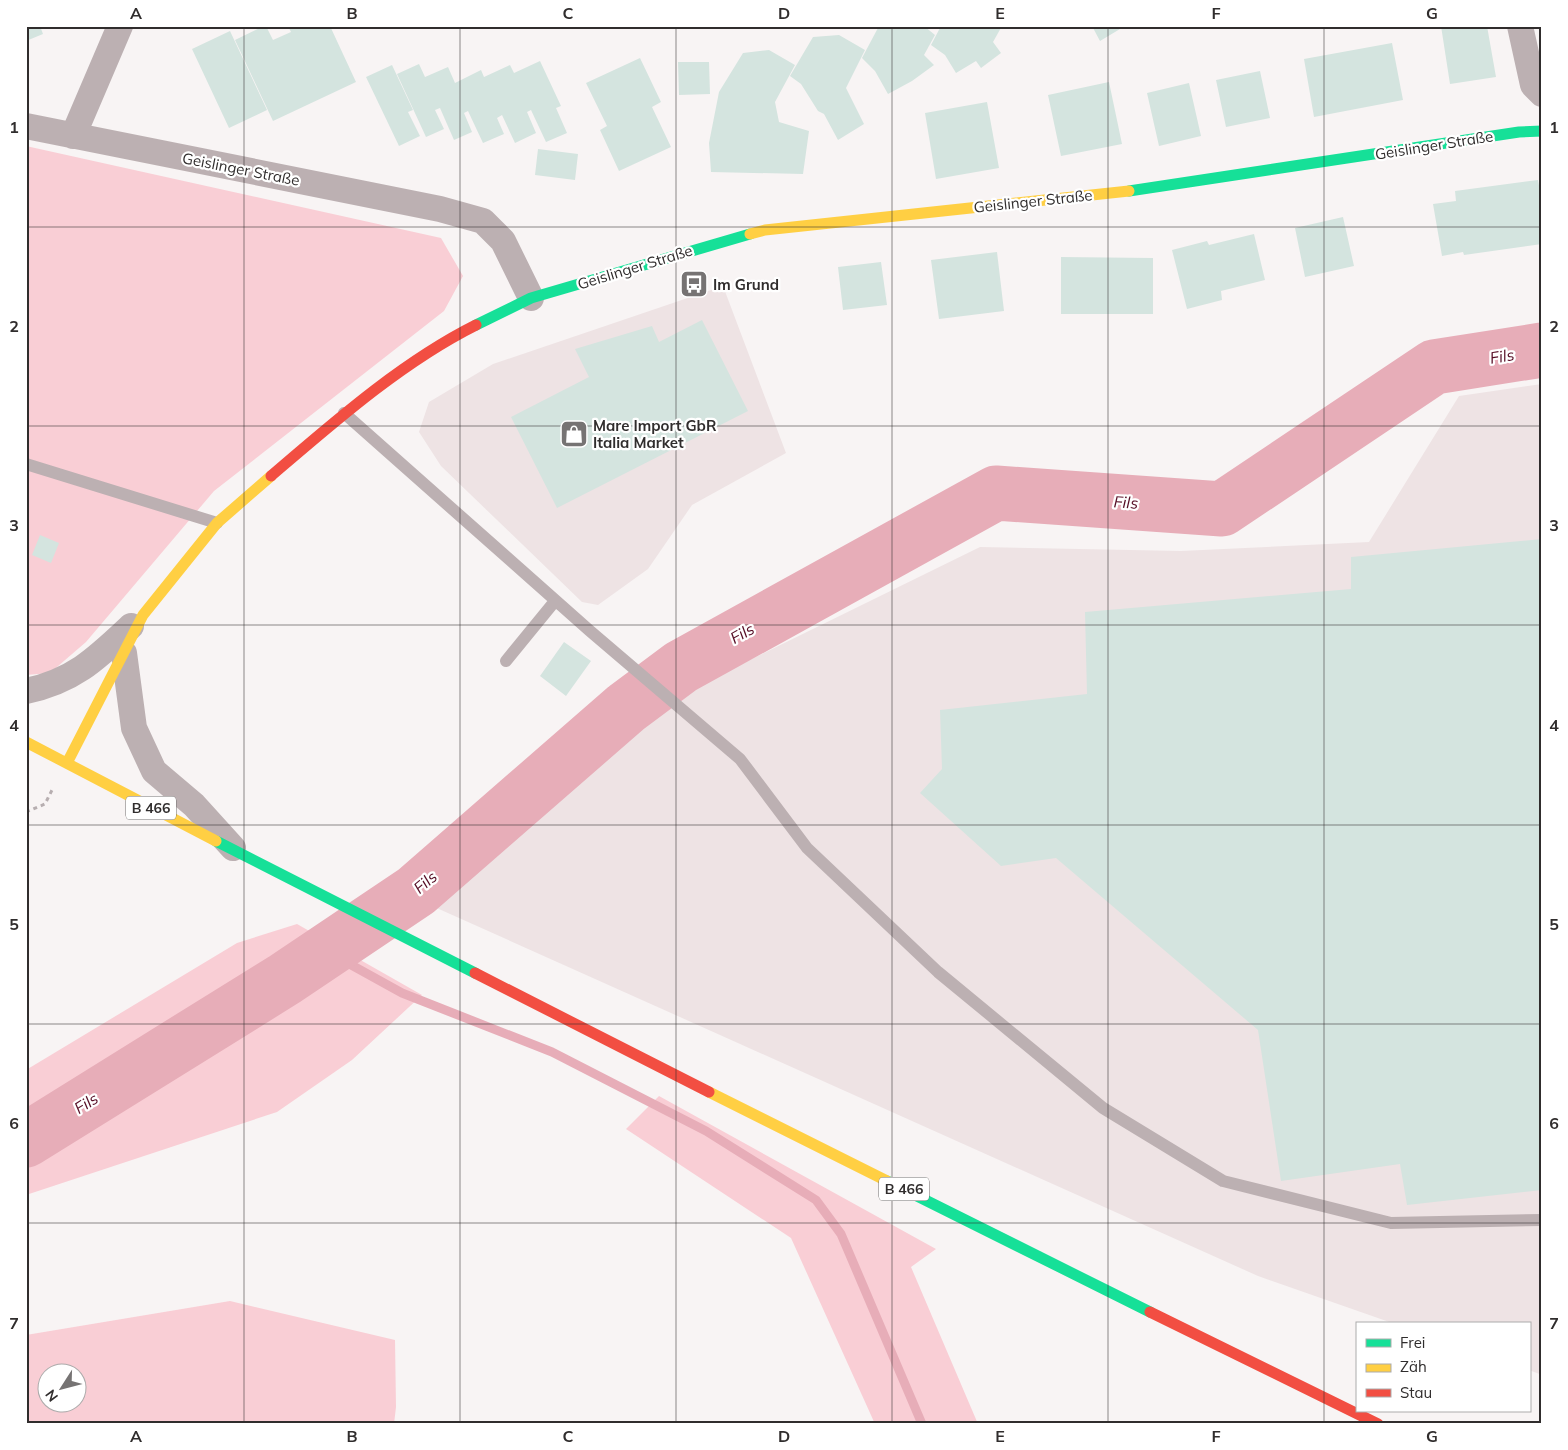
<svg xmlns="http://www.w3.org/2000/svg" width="1568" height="1450" font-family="Mulish,sans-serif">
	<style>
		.built { fill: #eee3e4 }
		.green { fill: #f9ced5; fill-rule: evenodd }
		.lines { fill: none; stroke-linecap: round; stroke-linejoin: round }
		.stream { stroke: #e7adb8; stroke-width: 9 }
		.river { stroke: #e7adb8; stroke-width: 55 }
		.building { fill: #d4e4df }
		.path { stroke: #b7aeb0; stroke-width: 3; stroke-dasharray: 4 4; stroke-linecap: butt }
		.lane { stroke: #bcb0b2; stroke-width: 12 }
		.street { stroke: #bcb0b2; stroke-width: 26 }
		.fast { stroke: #16e098; stroke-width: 11 }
		.slow { stroke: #ffcf43; stroke-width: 11 }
		.jam { stroke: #f24e42; stroke-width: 11 }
		.grid { fill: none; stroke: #302d2d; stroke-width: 1; stroke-opacity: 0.55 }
		.labels { text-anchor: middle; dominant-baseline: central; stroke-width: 4.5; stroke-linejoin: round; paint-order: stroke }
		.shield { fill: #fff; stroke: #6e6c6c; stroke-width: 1 }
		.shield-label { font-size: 14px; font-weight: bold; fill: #302d2d }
		.street-label { font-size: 15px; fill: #302d2d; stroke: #fff }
		.poi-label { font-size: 15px; font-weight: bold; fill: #302d2d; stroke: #fff; text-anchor: start }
		.water-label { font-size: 16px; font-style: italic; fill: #550c24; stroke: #fff }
		.neatline { fill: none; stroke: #302d2d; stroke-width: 2 }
		.grid-label { font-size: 16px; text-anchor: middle; font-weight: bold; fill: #302d2d }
	</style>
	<rect width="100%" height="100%" fill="#f8f4f4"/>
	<!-- built -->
	<path class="built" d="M 723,286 L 786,453 L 692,505 L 648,569 L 598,605 L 582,602 L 441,466 L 419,432 L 429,402 L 493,364 Z
		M 1542,384 L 1542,1375 L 1529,1370 L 1529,1324 L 1395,1324 L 1258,1276 L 421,901 L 654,707 L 980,547 L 1181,551 L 1369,542 L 1459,396 Z"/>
	<!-- green -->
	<path class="green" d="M 26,146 L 441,238 L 463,276 L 444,311 L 214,491 L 86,642 L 50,673 L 26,675 Z
		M 297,924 L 422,995 L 352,1060 L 277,1112 L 26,1195 L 26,1070 L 237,943 Z
		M 659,1096 L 936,1249 L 911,1267 L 978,1424 L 875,1424 L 791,1238 L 626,1129 Z
		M 230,1301 L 395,1340 L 396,1407 L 394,1424 L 26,1424 L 26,1335 ZM 78,1372 L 78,1402 L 48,1402 L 48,1372 Z"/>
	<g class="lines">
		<!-- stream -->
		<path class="stream" d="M 326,951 L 402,993 L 552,1052 L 706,1131 L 816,1200 L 841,1234 L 922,1424"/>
		<!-- river -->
		<path class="river" d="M 26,1140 L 285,979 L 416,891 L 626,708 L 681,667 L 996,493 L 1222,509 L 1434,367 L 1542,350"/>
	</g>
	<!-- building -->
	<path class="building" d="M 26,26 L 40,26 L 43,34 L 26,41 Z
		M 264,26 L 266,26 L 273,40 L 291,32 L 288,26 L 330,26 L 356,82 L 273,121 L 235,40 Z
		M 879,26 L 924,26 L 935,35 L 924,55 L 934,65 L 912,81 L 888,94 L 875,71 L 862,58 Z
		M 941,26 L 1002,26 L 993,42 L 1001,53 L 981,68 L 976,61 L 956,73 L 945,55 L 931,45 Z
		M 1092,26 L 1125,26 L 1100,41 Z
		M 1441,26 L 1487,26 L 1496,77 L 1450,84 Z
		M 230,31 L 267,110 L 229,128 L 192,49 Z
		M 839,35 L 865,50 L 846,88 L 864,124 L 838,140 L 824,114 L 818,111 L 801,84 L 790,76 L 813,37 Z
		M 1392,43 L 1403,100 L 1314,117 L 1304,59 Z
		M 769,50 L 795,65 L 775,102 L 779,122 L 809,131 L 803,174 L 711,172 L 709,143 L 719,92 L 743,53 Z
		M 640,58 L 661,102 L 652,107 L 671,147 L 619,171 L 600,130 L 607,126 L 586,83 Z
		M 540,61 L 561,106 L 556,108 L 567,133 L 546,142 L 531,110 L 527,112 L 536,133 L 515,143 L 502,115 L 497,118 L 504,134 L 483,143 L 468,111 L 464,113 L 472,132 L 454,140 L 440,108 L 435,110 L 444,129 L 426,137 L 397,74 L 419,64 L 425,77 L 448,67 L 455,83 L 481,70 L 484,77 L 510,65 L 514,73 Z
		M 678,62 L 709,62 L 710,94 L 679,95 Z
		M 392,65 L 413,110 L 408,112 L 420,136 L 399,146 L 366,77 Z
		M 1260,71 L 1270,118 L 1226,127 L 1216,80 Z
		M 1109,82 L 1122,144 L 1061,156 L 1048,95 Z
		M 1189,83 L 1201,136 L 1159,146 L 1147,93 Z
		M 987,102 L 999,168 L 936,179 L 925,113 Z
		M 538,149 L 578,154 L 575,180 L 535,175 Z
		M 1538,180 L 1540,191 L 1542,191 L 1542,244 L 1464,255 L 1463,252 L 1442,256 L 1433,204 L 1456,201 L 1455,191 Z
		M 1343,217 L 1354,266 L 1305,277 L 1295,228 Z
		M 1254,234 L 1265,280 L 1221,291 L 1222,300 L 1187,309 L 1172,250 L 1207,241 L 1209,245 Z
		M 997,252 L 1004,311 L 939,319 L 931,260 Z
		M 1061,257 L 1153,258 L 1153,314 L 1061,314 Z
		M 881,262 L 887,305 L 843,310 L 838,267 Z
		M 702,320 L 748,411 L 557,508 L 511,417 L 589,377 L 575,349 L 652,326 L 659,342 Z
		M 40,535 L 59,543 L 51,563 L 32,555 Z
		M 1542,539 L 1542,1190 L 1407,1205 L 1400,1164 L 1281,1181 L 1258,1030 L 1056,858 L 1001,866 L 920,793 L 942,769 L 940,710 L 1087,694 L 1085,612 L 1351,589 L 1351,557 Z
		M 564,642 L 591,661 L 566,696 L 540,676 Z"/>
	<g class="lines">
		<!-- path -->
		<path class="path" d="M 26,812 L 45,804 L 53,788"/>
		<!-- lane -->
		<path class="lane" d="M 344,413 L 590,631 L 740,759 L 807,848 L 938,972 L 1103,1108 L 1223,1181 L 1391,1223 L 1542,1220
			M 26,464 L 217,523
			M 506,661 L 555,601"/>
		<!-- street -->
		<path class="street" d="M 1520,26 L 1533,85 L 1542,94
			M 26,126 L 440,209 L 483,221 L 503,241 L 531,298
			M 73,136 L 120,26
			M 124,653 L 134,728 L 154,771 L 194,805 L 233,848
			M 26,691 C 74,681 97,658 131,626"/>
		<!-- fast -->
		<path class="fast" d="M 1129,191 L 1519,132 L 1542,131
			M 476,325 L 531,298 L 750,234
			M 216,841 L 475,973
			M 887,1181 L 1150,1312"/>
		<!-- slow -->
		<path class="slow" d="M 750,234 L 765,230 L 1129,191
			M 26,742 L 216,841
			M 67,763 L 143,615 L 217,523 L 271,476
			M 709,1092 L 887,1181"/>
		<!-- jam -->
		<path class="jam" d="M 271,476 C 334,422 402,362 476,325
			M 475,973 L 709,1092
			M 1150,1312 L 1378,1424"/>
	</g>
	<!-- grid -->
	<path class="grid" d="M 244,26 L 244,1424M 460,26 L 460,1424M 676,26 L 676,1424M 892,26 L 892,1424M 1108,26 L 1108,1424M 1324,26 L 1324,1424M 26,227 L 1542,227M 26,426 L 1542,426M 26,625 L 1542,625M 26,825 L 1542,825M 26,1024 L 1542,1024M 26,1223 L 1542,1223"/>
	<!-- icons -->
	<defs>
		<g id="bus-square" transform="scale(1.4375)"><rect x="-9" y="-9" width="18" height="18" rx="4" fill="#767373" stroke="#fff"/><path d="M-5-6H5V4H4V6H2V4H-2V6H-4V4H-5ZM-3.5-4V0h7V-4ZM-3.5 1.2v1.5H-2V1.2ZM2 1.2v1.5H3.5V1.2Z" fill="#fff"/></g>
		<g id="shop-square" transform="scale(1.4375)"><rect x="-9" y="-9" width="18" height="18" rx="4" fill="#767373" stroke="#fff"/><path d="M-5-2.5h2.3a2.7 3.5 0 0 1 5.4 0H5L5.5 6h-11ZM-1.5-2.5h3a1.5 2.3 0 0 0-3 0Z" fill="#fff"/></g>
	</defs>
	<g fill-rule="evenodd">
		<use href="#bus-square" x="694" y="284"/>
		<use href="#shop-square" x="574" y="434"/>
	</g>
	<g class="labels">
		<!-- shield labels -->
		<g class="shield">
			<rect x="126" y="796.5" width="50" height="23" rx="4"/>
			<rect x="879" y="1177.5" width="50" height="23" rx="4"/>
		</g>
		<g class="shield-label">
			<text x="151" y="808">B 466</text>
			<text x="904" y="1189">B 466</text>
		</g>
		<!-- street labels -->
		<g class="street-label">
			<text transform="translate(1434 145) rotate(-9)">Geislinger Straße</text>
			<text transform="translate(241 169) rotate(11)">Geislinger Straße</text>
			<text transform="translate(1033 201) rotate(-6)">Geislinger Straße</text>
			<text transform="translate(635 267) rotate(-17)">Geislinger Straße</text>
		</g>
		<!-- poi labels -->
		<g class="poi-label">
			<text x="713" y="284">Im Grund</text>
			<text x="593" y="425">Mare Import GbR<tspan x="593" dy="17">Italia Market</tspan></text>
		</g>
		<!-- water labels -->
		<g class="water-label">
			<text transform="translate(1502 356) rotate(-9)">Fils</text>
			<text transform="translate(1126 502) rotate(4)">Fils</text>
			<text transform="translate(742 633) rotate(-29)">Fils</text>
			<text transform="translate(425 882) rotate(-40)">Fils</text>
			<text transform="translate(86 1103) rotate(-32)">Fils</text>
		</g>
	</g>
	<!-- border -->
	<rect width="1568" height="1450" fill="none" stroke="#ffffff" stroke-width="55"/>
	<!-- legend -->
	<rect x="1356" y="1322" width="175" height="90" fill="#ffffff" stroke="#acabab"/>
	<rect x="1366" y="1339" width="25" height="8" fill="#16e098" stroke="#acabab"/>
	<text x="1400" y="1348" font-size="15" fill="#302d2d">Frei</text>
	<rect x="1366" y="1364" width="25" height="8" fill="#ffcf43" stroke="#acabab"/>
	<text x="1400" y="1372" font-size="15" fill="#302d2d">Zäh</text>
	<rect x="1366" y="1389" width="25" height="8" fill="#f24e42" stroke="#acabab"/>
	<text x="1400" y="1398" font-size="15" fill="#302d2d">Stau</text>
	<!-- north arrow -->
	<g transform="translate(62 1388) rotate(234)"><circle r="24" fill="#ffffff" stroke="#acabab"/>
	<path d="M0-4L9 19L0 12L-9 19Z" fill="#767373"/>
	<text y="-8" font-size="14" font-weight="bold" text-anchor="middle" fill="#302d2d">N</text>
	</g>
	<rect x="28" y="28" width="1512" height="1394" class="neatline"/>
	<g class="grid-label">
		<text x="136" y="19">A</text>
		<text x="352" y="19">B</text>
		<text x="568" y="19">C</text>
		<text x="784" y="19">D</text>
		<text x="1000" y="19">E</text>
		<text x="1216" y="19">F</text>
		<text x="1432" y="19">G</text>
		<text x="14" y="133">1</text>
		<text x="1554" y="133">1</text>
		<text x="14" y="332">2</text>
		<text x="1554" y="332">2</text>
		<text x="14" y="531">3</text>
		<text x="1554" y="531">3</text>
		<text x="14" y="731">4</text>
		<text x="1554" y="731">4</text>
		<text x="14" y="930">5</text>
		<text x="1554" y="930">5</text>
		<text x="14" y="1129">6</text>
		<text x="1554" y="1129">6</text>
		<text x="14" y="1329">7</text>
		<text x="1554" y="1329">7</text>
		<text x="136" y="1442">A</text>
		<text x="352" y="1442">B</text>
		<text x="568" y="1442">C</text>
		<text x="784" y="1442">D</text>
		<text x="1000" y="1442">E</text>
		<text x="1216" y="1442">F</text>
		<text x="1432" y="1442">G</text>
	</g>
</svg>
